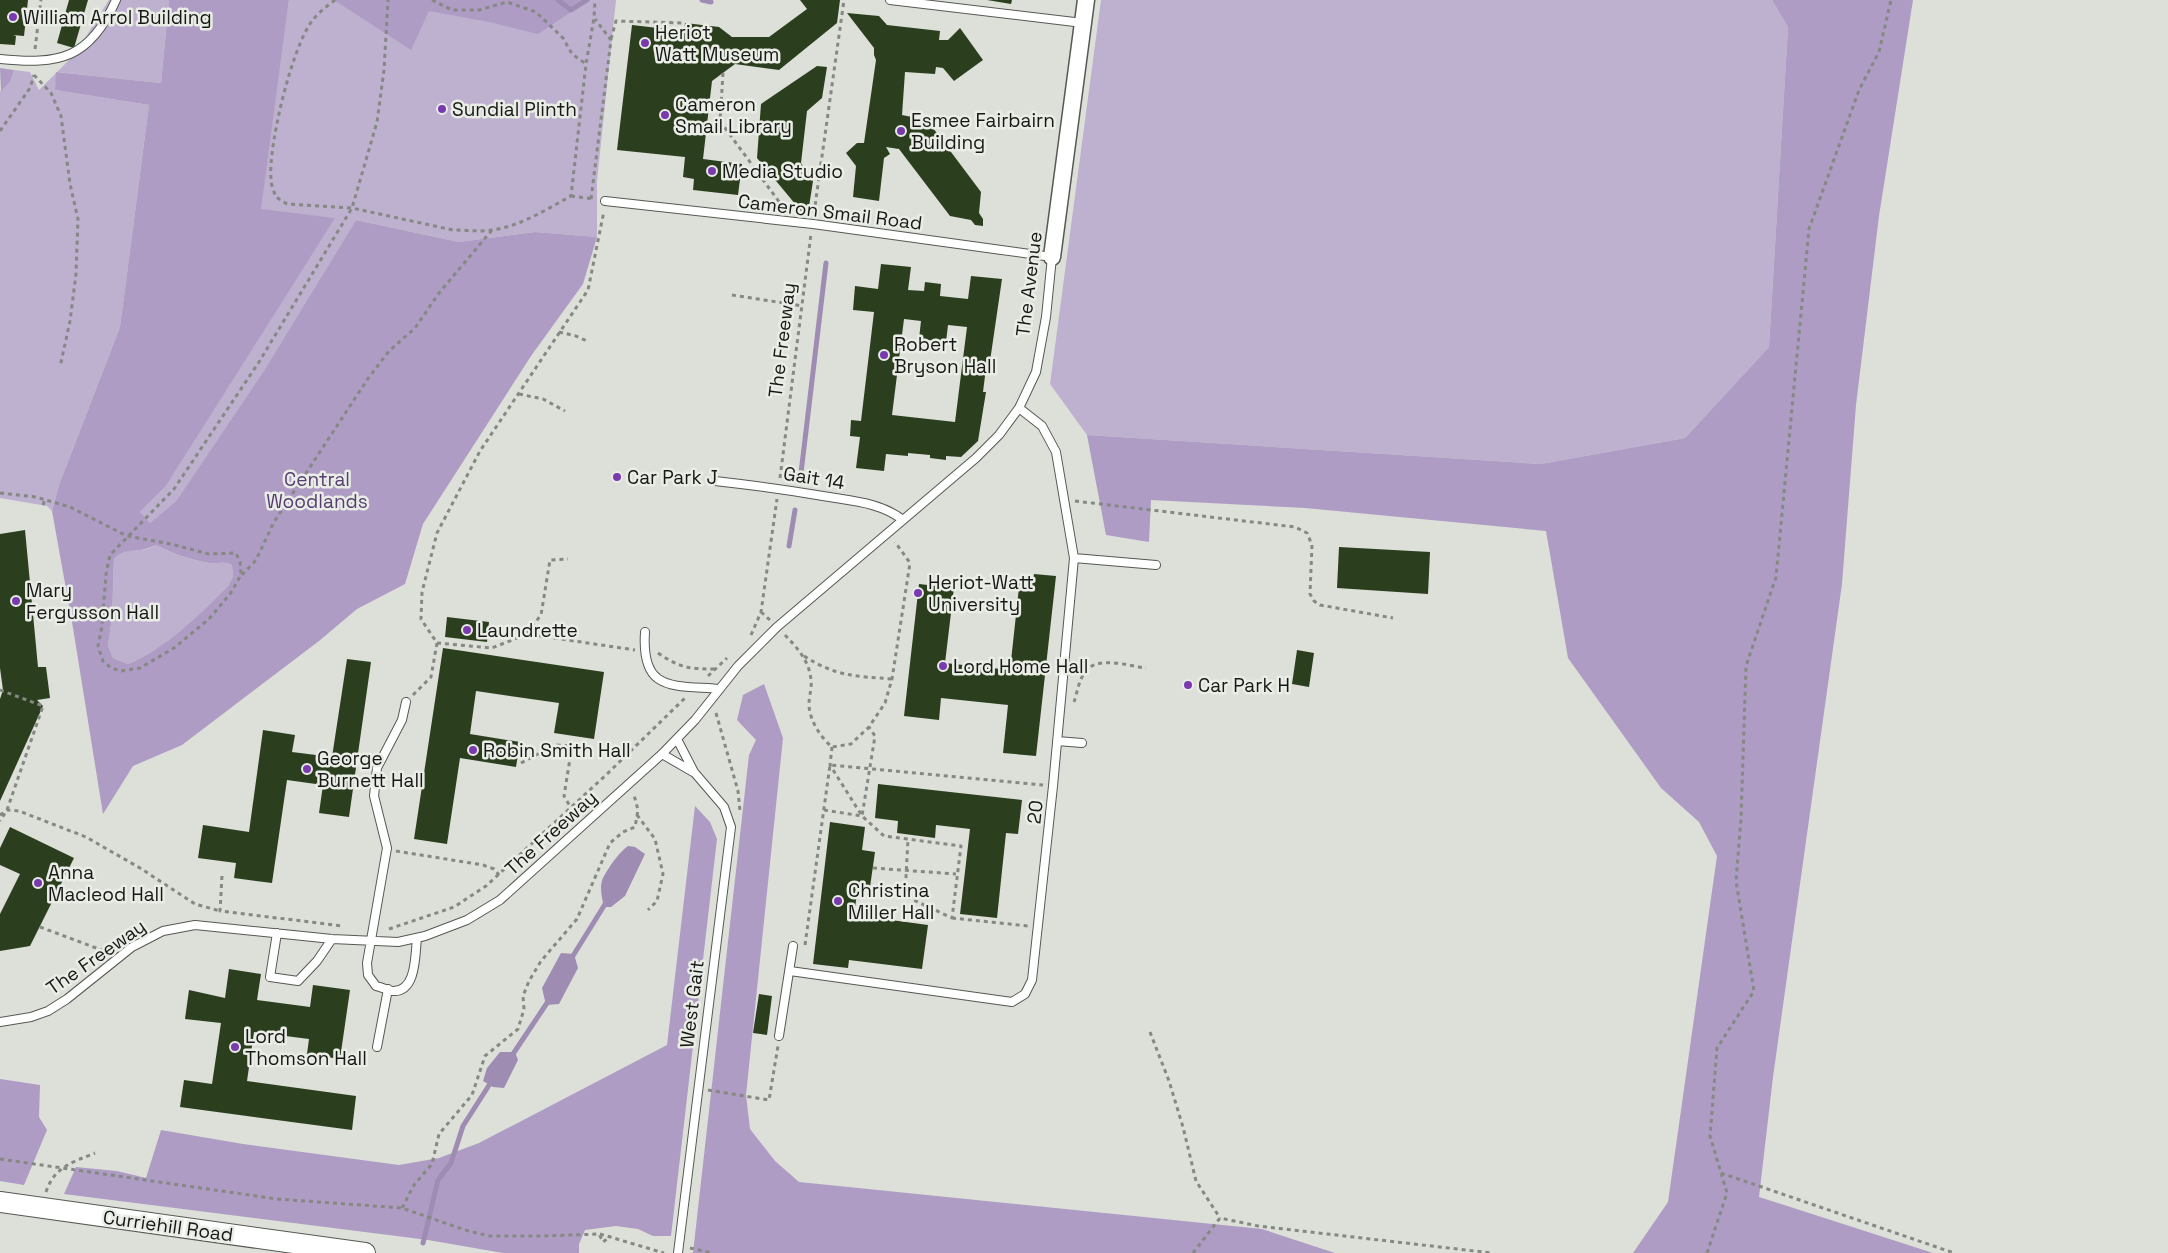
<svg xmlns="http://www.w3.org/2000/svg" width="2168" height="1253" font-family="'Space Grotesk',sans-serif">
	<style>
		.green { fill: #beb0cf }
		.forest { fill: #ae9cc4; fill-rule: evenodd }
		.water { fill: #9e8cb3 }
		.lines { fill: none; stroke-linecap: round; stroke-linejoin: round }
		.stream { stroke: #9e8cb3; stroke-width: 5 }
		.building { fill: #2b3f1e; fill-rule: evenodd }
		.service-casing { stroke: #555953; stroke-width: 10 }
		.minor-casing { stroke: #555953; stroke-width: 19 }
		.tertiary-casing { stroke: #555953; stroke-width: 22 }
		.path { stroke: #858883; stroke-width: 3; stroke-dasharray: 4 4; stroke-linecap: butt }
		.service { stroke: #fff; stroke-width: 8 }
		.minor { stroke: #fff; stroke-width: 16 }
		.tertiary { stroke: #fff; stroke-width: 20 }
		.poi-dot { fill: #793aaf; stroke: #e9ede6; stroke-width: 2 }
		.labels { text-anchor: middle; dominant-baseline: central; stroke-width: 5; stroke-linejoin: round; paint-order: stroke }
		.poi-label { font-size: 19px; fill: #161815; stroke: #e9ede6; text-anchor: start }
		.street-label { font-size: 19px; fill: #161815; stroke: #e9ede6 }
		.park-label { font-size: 19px; fill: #563d72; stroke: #e9ede6 }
	</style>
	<rect width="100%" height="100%" fill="#dce0d9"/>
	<!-- green -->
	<path class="green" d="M 109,0 L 169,0 L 161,83 L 57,72 L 55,90 L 149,105 L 120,327 L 59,485 L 52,511 L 47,506 L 0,498 L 0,91 L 10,82 L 14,70 L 30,72 L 39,90 L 75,54 Z
		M 289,0 L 616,0 L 597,181 L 597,237 L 535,232 L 459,242 L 356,220 L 263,372 L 176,501 L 150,523 L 140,512 L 166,486 L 334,218 L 260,210 Z
		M 1101,0 L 1772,0 L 1788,27 L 1769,347 L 1685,438 L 1541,464 L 1087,435 L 1050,384 Z
		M 156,545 C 172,553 191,560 209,563 C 217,564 224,561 232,565 L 233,576 L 228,586 C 196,618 170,646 128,664 L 113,658 L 108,646 L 112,617 L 114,559 C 123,547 135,552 147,549 C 150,548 153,546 156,545 Z"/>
	<!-- forest -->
	<path class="forest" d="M 169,0 L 289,0 L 261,209 L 335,218 L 166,486 L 140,512 L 150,523 L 176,501 L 263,372 L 356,220 L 459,242 L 535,232 L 597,237 L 583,284 L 531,356 L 423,524 L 405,584 L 357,609 L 319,641 L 182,745 L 133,766 L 103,814 L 73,628 L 52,511 L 59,485 L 120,327 L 149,105 L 55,90 L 56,72 L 161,83 ZM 156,545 C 172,553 191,560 209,563 C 217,564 224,561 232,565 L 233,576 L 228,586 C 197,617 168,647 128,664 L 113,658 L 108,646 L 112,617 L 114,559 C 124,547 136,553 148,548 C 151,547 153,546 156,545 Z
		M 334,0 L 589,0 L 538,34 L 489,22 L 429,11 L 411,50 Z
		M 1772,0 L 1913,0 L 1879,216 L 1856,405 L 1842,584 L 1773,1077 L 1759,1197 L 1933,1253 L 1633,1253 L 1668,1202 L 1717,856 L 1699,822 L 1661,788 L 1568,658 L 1546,531 L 1305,508 L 1151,500 L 1149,542 L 1106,535 L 1087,435 L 1541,464 L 1685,438 L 1769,347 L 1788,27 Z
		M 0,68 L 14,70 L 10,82 L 1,91 Z
		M 764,684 L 783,738 L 746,1095 L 750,1129 L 775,1161 L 799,1182 L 1262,1229 L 1335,1253 L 693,1253 L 749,755 L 756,740 L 737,720 L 743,695 Z
		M 695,806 L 710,822 L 717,839 L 671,1236 L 653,1236 L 638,1229 L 616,1226 L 585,1230 L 579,1244 L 579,1253 L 503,1253 L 428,1240 L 64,1194 L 76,1167 L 117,1171 L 146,1178 L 161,1130 L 243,1144 L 399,1165 L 439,1158 L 479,1143 L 667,1045 Z
		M 0,1079 L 40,1085 L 39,1117 L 47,1130 L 24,1185 L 0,1181 Z"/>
	<!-- water -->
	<path class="water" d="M 628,846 L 635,847 L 645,854 L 625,896 L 611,907 L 604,907 C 602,899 599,886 603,878 C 608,868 619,852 628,846 Z
		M 561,953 L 574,954 L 578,968 L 559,1004 L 546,1005 L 542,988 Z
		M 500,1052 L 515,1052 L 518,1060 L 504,1088 L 493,1087 L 483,1081 L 487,1068 Z"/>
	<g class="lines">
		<!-- stream -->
		<path class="stream" d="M 558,0 L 571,10 L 587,0
			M 702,0 L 711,2
			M 801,473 L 826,263
			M 789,546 L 795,510
			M 571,959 L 607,901
			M 511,1057 L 549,1000
			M 423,1243 L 438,1180 L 451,1163 L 463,1126 L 493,1079"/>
	</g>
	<!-- building -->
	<path class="building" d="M 0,0 L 28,0 L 24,36 L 13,35 L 16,36 L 15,45 L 0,44 Z
		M 69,0 L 88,0 L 74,48 L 57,43 Z
		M 800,0 L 840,0 L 837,23 L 779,70 L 735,64 L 712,81 L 703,159 L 742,164 L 738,195 L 693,190 L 694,179 L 683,177 L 685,157 L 617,150 L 632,25 L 684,31 L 685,23 L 719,27 L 732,37 L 769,37 L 807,9 Z
		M 987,0 L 1012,0 L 1011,4 Z
		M 847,13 L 879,16 L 887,25 L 940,31 L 939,40 L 948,40 L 960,28 L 983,60 L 954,81 L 943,68 L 936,67 L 935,74 L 905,72 L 902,115 L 927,120 L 981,192 L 979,213 L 983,219 L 983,226 L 975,225 L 971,220 L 950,216 L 899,149 L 886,147 L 890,154 L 884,158 L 879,201 L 853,197 L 856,166 L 846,153 L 857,143 L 864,143 L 876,60 L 874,55 L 874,48 Z
		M 817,66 L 827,67 L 822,98 L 807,111 L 801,163 L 813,181 L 808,213 L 801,211 L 757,158 L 761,104 Z
		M 881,264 L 911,267 L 908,290 L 924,291 L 925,282 L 941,284 L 940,296 L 968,299 L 971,276 L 1002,279 L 989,368 L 986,368 L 983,392 L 986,392 L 978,441 L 961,457 L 946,456 L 946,460 L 930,458 L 930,455 L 908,453 L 908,456 L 886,454 L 884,471 L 856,468 L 860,437 L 850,436 L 851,420 L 861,421 L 874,312 L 853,310 L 855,286 L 878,289 ZM 904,319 L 921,321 L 919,339 L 946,342 L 948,325 L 967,327 L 955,422 L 892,415 Z
		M 25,530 L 38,667 L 46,667 L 50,698 L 37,700 L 43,706 L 0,801 L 0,699 L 3,690 L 0,668 L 0,534 Z
		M 1339,547 L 1430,552 L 1428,594 L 1337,588 Z
		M 1034,574 L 1056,576 L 1036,756 L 1003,753 L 1008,705 L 941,698 L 939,720 L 904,716 L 919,584 L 954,588 L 945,663 L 1010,670 L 1020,578 L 1033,580 Z
		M 447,617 L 489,622 L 487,642 L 445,637 Z
		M 443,648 L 604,672 L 594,739 L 554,733 L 559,703 L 476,691 L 470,734 L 520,742 L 516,767 L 460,758 L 447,844 L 414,839 Z
		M 1297,650 L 1314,653 L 1309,687 L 1292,684 Z
		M 347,659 L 371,662 L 349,817 L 319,813 L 323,785 L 287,780 L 272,883 L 234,878 L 236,863 L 198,858 L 203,825 L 249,832 L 263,730 L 295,735 L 292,752 L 332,757 Z
		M 878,784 L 1022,800 L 1018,834 L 1006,833 L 997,918 L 960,914 L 970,829 L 936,825 L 935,838 L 897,833 L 898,821 L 875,818 Z
		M 830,822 L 865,827 L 862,850 L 875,852 L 870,887 L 858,886 L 854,915 L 928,925 L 922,969 L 849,960 L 848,968 L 813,964 Z
		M 10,827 L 74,858 L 30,946 L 0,951 L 0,914 L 20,874 L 0,865 L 0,848 Z
		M 229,969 L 261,974 L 257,1000 L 310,1007 L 313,985 L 350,990 L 340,1059 L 307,1054 L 309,1039 L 254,1032 L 247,1081 L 356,1096 L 352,1130 L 180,1107 L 184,1080 L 212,1084 L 221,1023 L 185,1019 L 189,990 L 225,998 Z
		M 759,994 L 772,996 L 767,1035 L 753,1033 Z"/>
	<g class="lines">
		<!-- service casing -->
		<g class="service-casing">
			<path id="service" d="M 890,0 L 1083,23
				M 0,59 C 59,65 90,59 116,0
				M 715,481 C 751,485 787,490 823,496 C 851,501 880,502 903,520
				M 1074,558 L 1156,565
				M 645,632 C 641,692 672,685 719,689
				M 406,702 L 402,720 L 377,768 L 374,796 L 387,848 L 367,963 L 368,975 L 376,986 C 381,987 387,990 392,991 C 417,993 415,954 417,938
				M 677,739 L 694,772 L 724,807 L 731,827 L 678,1253
				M 1057,741 L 1082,743
				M 662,754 L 693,772
				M 277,933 L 270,977 L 298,981 L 317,961 L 332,939
				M 790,971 L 1012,1002 L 1025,994 L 1032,980 L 1053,786 L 1074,558 L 1056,452 L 1042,426 L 1019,408
				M 0,1022 L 31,1017 L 48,1011 L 67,999 L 132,947 L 163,931 L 195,925 L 332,939 L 398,942 L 425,936 L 467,920 L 500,900 L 662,754 L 695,720 L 738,666 L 777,627 L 976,458 L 999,435 L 1019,408 L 1036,372 L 1046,317 L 1052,257 L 813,224 L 605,201
				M 779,1036 L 793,946
				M 377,1047 L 388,989"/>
		</g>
		<!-- minor casing -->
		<g class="minor-casing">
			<path id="minor" d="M 1052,257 L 1086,0"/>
		</g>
		<!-- tertiary casing -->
		<g class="tertiary-casing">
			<path id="tertiary" d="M 0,1202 L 365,1253"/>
		</g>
		<!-- path -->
		<path class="path" d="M 335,0 C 327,6 318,13 312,21 C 292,47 268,146 271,179 C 271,185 274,192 276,197 L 287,204 L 352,208 L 453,230 C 466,230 480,232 492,230 C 521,226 547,209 571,196 L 586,64 L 594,18 L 595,0
			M 432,0 L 452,10 L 479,10 L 507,2 L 536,12 L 563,38 L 572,54 L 586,64
			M 611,39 L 616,21 L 685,23
			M 35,49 L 41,0
			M 723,73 L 720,121 L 785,210
			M 34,75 L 51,93 L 61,116 L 70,184 L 78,219 L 76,274 L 70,321 L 60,367
			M 0,131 L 30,88 L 34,75
			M 571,196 L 594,199
			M 591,199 L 611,40 L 595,19
			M 814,213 L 844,0
			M 732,295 L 803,306
			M 559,332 L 576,336 L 589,342
			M 519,394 L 543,399 L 565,411
			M 780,478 L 811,234
			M 0,493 L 36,497 L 70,507 L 127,536 L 171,544 L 209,554 L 236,553 L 240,562 L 241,575 L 230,594 L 209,619 L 174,648 L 140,668 L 121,671 L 111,668 L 103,661 L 98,646 L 102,626 L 106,574 L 110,555 L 174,489 L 259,362 L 352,208 L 377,122 L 384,70 L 388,0
			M 1075,501 L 1295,527 L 1307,533 L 1312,545 L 1310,594 L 1314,601 L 1320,605 L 1393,618
			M 43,505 L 45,499
			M 242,575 L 256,560 L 274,522 L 367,380 L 389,351 L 415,328 L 439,293 L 492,230
			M 761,612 L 770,620
			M 527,633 L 541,615 L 550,560 L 568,559
			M 751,635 L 761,612 L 777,499
			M 785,635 C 797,648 810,661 811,681 C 812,688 809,696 809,704 C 809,719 820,737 832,747 L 851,744 L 869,727 L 885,703 L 892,679 L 910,563 L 895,542
			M 437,643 L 492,648 L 527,634 L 635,650
			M 658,653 C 680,668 690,669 715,669
			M 804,656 C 837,677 855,676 892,679
			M 708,676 L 727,658
			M 0,690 L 43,706 L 7,810 L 0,821
			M 413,695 L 431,677 L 437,643 L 421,619 L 422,592 L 437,533 L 480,451 L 588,290 L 604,211
			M 1074,702 C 1077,693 1079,680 1085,672 C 1097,655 1129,666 1146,668
			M 716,713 L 738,791 L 740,811
			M 832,747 L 830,765 L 862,816 L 884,836 L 961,846 L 952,918 L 905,896 L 908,839
			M 521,763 L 555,745 L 572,746 L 564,796 L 571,808
			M 824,810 L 862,816 L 875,736 L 869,727
			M 0,815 L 7,810 L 19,811 L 86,837 L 140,868 L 195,904 L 220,911
			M 637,815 L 655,839 L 663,874 L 657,901 L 648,910
			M 396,851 L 483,865 L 494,869 L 499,875
			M 873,868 L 956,874
			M 222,876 L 220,911 L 343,926
			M 881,883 L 905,896
			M 952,918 L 1028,926
			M 40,927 L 107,952
			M 389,929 L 454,907 L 486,886 L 607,774 L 685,698
			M 805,945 L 830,765 L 1043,785
			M 1150,1032 L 1169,1081 L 1183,1127 L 1196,1181 L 1220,1218
			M 708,1090 L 769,1100 L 778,1046
			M 0,1159 L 277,1199 L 402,1208 L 465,1230 L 489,1236 L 544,1236 L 599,1234 L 603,1242 L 611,1236
			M 1721,1173 L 1954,1253
			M 46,1192 C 54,1167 73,1162 95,1153
			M 402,1208 L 414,1185 L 432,1164 L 439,1134 L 472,1095 L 485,1056 L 518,1029 L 524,1009 L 523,996 L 529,981 L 541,961 L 577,919 L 610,843 L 623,832 L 635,827 L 638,810 L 634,795
			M 600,1234 L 664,1253
			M 690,1248 L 712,1253
			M 1193,1253 L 1220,1218 L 1258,1226 L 1492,1253
			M 1707,1253 L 1727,1193 L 1710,1136 L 1717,1048 L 1754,991 L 1736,881 L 1741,819 L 1746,666 L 1776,577 L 1809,229 L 1859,90 L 1879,52 L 1891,0"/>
		<!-- service -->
		<use href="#service" class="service"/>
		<!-- minor -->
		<use href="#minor" class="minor"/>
		<!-- tertiary -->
		<use href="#tertiary" class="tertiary"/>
	</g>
	<!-- markers -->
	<g class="poi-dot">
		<circle cx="13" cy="17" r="5"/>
		<circle cx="645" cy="43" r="5"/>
		<circle cx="442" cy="109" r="5"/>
		<circle cx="665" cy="115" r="5"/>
		<circle cx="901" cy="131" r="5"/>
		<circle cx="712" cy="171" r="5"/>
		<circle cx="884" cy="355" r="5"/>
		<circle cx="617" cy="477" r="5"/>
		<circle cx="918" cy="593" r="5"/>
		<circle cx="16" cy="601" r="5"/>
		<circle cx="467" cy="630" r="5"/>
		<circle cx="943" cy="666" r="5"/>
		<circle cx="1188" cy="685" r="5"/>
		<circle cx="473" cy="750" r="5"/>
		<circle cx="307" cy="769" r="5"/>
		<circle cx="38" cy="883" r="5"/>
		<circle cx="838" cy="901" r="5"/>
		<circle cx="235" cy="1047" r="5"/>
	</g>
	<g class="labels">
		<!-- poi labels -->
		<g class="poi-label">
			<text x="23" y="17">William Arrol Building</text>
			<text x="655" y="32">Heriot<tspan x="655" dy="22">Watt Museum</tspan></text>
			<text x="675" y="104">Cameron<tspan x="675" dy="22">Smail Library</tspan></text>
			<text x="452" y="109">Sundial Plinth</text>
			<text x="911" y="120">Esmee Fairbairn<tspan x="911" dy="22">Building</tspan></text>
			<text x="722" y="171">Media Studio</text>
			<text x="894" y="344">Robert<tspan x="894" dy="22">Bryson Hall</tspan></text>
			<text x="627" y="477">Car Park J</text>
			<text x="928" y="582">Heriot-Watt<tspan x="928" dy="22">University</tspan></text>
			<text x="26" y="590">Mary<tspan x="26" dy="22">Fergusson Hall</tspan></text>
			<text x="477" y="630">Laundrette</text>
			<text x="953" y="666">Lord Home Hall</text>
			<text x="1198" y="685">Car Park H</text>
			<text x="483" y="750">Robin Smith Hall</text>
			<text x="317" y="758">George<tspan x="317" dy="22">Burnett Hall</tspan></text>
			<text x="48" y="872">Anna<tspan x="48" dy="22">Macleod Hall</tspan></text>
			<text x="848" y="890">Christina<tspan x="848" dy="22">Miller Hall</tspan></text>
			<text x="245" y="1036">Lord<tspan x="245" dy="22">Thomson Hall</tspan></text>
		</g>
		<!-- street labels -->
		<g class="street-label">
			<text transform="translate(830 212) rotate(7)">Cameron Smail Road</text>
			<text transform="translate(1029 284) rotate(-83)">The Avenue</text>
			<text transform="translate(782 340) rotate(-83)">The Freeway</text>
			<text transform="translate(814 478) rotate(9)">Gait 14</text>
			<text transform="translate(1035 812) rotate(-84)">20</text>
			<text transform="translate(551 833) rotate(-42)">The Freeway</text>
			<text transform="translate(96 957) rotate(-35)">The Freeway</text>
			<text transform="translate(692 1004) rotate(-83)">West Gait</text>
			<text transform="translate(168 1226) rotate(8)">Curriehill Road</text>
		</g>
		<!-- park labels -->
		<g class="park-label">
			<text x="317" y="479">Central<tspan x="317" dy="22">Woodlands</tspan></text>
		</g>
	</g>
</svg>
